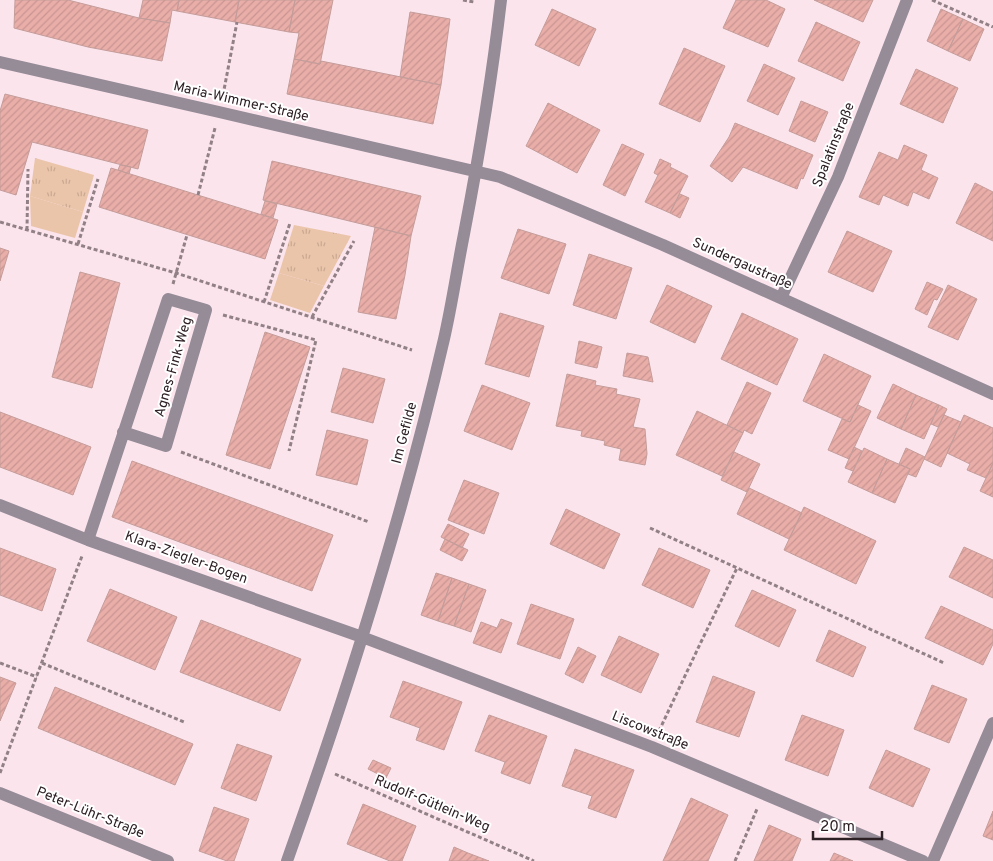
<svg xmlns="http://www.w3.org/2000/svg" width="993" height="861" font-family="Overpass,sans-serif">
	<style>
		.grass { fill: url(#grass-tufts) }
		.green { fill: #ebc5aa }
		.building { fill: url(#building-hatch); stroke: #c49d9a }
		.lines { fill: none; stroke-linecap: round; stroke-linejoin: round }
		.path { stroke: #928087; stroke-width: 3; stroke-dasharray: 4 2.5; stroke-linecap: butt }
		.street { stroke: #958c98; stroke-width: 12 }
		.labels { text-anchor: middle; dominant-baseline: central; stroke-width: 4; stroke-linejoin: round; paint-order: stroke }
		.street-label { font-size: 14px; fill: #2e2126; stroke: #fff }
	</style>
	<defs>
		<pattern id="grass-tufts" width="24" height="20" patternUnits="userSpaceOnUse" patternTransform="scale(1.25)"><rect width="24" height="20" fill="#ebc5aa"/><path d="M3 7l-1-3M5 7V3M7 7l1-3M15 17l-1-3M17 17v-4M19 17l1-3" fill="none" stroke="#caa992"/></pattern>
		<pattern id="building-hatch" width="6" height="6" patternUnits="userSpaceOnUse" patternTransform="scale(1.25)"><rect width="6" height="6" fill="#eaaea9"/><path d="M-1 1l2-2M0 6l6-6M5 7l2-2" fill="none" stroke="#c99591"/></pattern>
	</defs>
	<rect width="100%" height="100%" fill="#fce4ed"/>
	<!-- grass -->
	<path class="grass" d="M 35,158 L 94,175 L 83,212 L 30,196 Z
		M 294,225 L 351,236 L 324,286 L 279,273 Z"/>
	<!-- green -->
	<path class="green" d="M 30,196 L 83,212 L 75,238 L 31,226 Z
		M 279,273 L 324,286 L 310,313 L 270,300 Z"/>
	<!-- building -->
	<path class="building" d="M 15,0 L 68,0 L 139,18 L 170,23 L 162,61 L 88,47 L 14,28 Z
		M 143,0 L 179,0 L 177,11 L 172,10 L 170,23 L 139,18 Z
		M 179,0 L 239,0 L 235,22 L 177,11 Z
		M 239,0 L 295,0 L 289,32 L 235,22 Z
		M 295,0 L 333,0 L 320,64 L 294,59 L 299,33 L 289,32 Z
		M 736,0 L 766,0 L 785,9 L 768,47 L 723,28 Z
		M 814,0 L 873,0 L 863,22 Z
		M 552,9 L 596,29 L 579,66 L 535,45 Z
		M 941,9 L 963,19 L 948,51 L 927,41 Z
		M 410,12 L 450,19 L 441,85 L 400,77 Z
		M 963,19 L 984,29 L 970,61 L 948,51 Z
		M 816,22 L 860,42 L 843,81 L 798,61 Z
		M 684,48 L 725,66 L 700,122 L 659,104 Z
		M 294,59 L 320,64 L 321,61 L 441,85 L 433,124 L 287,94 Z
		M 764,64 L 795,78 L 778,115 L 747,101 Z
		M 916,69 L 958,88 L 943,123 L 900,104 Z
		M 5,94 L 148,130 L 138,169 L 32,142 L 16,195 L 0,190 L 0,111 Z
		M 801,101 L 828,112 L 815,142 L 789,131 Z
		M 548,103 L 600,130 L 577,173 L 526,146 Z
		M 735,123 L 813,155 L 803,179 L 801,178 L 797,189 L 743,167 L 732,182 L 710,166 L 729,137 Z
		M 622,144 L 644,154 L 625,196 L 603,185 Z
		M 904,145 L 927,155 L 921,170 L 938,178 L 929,199 L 913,192 L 908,206 L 883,195 L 879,205 L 859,197 L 879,152 L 898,160 Z
		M 660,159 L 671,164 L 670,167 L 688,176 L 670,213 L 645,202 L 658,175 L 654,173 Z
		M 272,161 L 421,196 L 411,236 L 263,200 Z
		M 120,165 L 131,167 L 129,174 L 118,170 Z
		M 111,168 L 278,220 L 265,259 L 99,207 Z
		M 975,183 L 993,192 L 993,241 L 956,223 Z
		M 680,194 L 689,198 L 680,218 L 670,213 Z
		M 265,201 L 277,204 L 273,218 L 261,214 Z
		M 375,227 L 411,236 L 405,275 L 396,319 L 358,312 Z
		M 518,229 L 566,244 L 549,294 L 501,278 Z
		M 847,231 L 892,251 L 873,292 L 828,272 Z
		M 0,248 L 9,251 L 0,281 Z
		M 589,254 L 632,268 L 616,319 L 573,305 Z
		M 80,272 L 120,283 L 92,388 L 52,377 Z
		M 927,282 L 943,289 L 937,300 L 934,299 L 927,315 L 915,309 Z
		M 667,285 L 712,306 L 695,343 L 650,322 Z
		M 948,285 L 977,299 L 958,340 L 928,327 Z
		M 500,313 L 544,326 L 529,377 L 485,364 Z
		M 742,313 L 798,339 L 777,385 L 721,359 Z
		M 265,332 L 310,347 L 270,469 L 226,455 Z
		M 579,341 L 602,347 L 597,368 L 575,363 Z
		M 627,353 L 648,357 L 653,382 L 623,376 Z
		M 824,354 L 871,376 L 850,422 L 803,401 Z
		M 343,368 L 385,379 L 373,423 L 331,412 Z
		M 567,374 L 596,381 L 595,385 L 617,389 L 616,394 L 640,399 L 633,427 L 645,429 L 647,454 L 645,465 L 619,460 L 621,449 L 604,445 L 605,441 L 581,436 L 582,431 L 556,426 Z
		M 747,382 L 771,393 L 752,434 L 744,430 L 743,433 L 727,425 Z
		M 893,384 L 916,395 L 901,429 L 877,418 Z
		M 482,385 L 530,403 L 512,450 L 464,431 Z
		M 916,395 L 939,405 L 924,439 L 901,429 Z
		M 858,405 L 871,411 L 849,459 L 828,450 L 842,419 L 850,422 Z
		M 939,405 L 947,409 L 938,427 L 931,424 Z
		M 697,411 L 743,433 L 722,476 L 676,455 Z
		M 0,412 L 91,447 L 73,495 L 0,467 Z
		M 944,415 L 961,422 L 941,467 L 924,459 Z
		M 964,415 L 993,428 L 993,463 L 986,478 L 967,470 L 970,464 L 947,453 Z
		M 327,430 L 368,440 L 357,485 L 316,475 Z
		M 854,447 L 862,451 L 853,471 L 845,468 Z
		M 864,448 L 887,459 L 872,493 L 848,482 Z
		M 906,448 L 925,457 L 916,477 L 908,474 L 910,469 L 899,464 Z
		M 734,452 L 760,464 L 747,492 L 721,480 Z
		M 887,459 L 910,469 L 895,503 L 872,493 Z
		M 132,461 L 333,535 L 312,591 L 112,517 Z
		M 993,463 L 993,497 L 980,491 Z
		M 464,480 L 499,493 L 484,534 L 448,520 Z
		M 749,488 L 802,513 L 789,539 L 737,514 Z
		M 804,507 L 876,541 L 856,584 L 784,550 Z
		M 566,509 L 620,534 L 604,569 L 550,544 Z
		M 448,524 L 469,534 L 462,548 L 441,537 Z
		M 445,539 L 468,550 L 462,561 L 440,550 Z
		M 964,547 L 993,560 L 993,598 L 949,577 Z
		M 0,548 L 56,569 L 42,611 L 0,595 Z
		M 659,548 L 710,570 L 693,608 L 642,585 Z
		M 436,573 L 452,578 L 438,621 L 421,615 Z
		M 452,578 L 469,584 L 454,626 L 438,621 Z
		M 469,584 L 486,590 L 471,632 L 454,626 Z
		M 110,589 L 177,617 L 155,670 L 87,641 Z
		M 752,590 L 796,610 L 779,647 L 735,626 Z
		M 531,604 L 574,619 L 560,659 L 517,644 Z
		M 941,606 L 993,630 L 993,644 L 983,665 L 925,638 Z
		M 501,619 L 512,623 L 501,653 L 473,643 L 481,622 L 497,628 Z
		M 201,620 L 301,659 L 280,711 L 180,672 Z
		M 829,630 L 866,647 L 853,677 L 816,661 Z
		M 619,636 L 659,654 L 641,693 L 601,675 Z
		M 578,647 L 596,656 L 583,683 L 565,674 Z
		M 713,676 L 755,692 L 739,737 L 696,722 Z
		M 0,677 L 16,683 L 0,721 Z
		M 403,681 L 462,702 L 444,750 L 416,740 L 420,728 L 390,717 Z
		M 932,685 L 967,699 L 949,743 L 914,729 Z
		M 55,687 L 193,744 L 175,785 L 38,728 Z
		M 489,715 L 547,736 L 530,784 L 501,773 L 505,762 L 475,751 Z
		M 802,715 L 844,730 L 828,776 L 785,760 Z
		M 237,744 L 272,756 L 256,801 L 221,788 Z
		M 575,749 L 634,770 L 616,818 L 588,808 L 592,796 L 562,786 Z
		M 886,750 L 930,769 L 913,807 L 869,788 Z
		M 373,760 L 391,768 L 386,778 L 368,769 Z
		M 691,798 L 728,815 L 708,861 L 663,861 Z
		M 363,804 L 416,826 L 402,861 L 390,861 L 347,844 Z
		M 214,807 L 249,819 L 234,861 L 227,861 L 199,851 Z
		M 993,811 L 993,840 L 983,836 Z
		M 769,825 L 801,839 L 792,861 L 754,861 Z
		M 454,847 L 468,853 L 489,861 L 449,861 Z
		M 834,853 L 853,861 L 830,861 Z"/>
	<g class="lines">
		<!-- path -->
		<path class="path" d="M 463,0 L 474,2
			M 932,0 L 993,27
			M 223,95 L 237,22
			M 198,195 L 215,128
			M 0,222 L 176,273 L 412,350
			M 27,230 L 28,169
			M 78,244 L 98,179
			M 173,284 L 187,235
			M 264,302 L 290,223
			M 223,315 L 316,340 L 289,451
			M 312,317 L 354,241
			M 181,452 L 369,522
			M 650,528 L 944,663
			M 0,663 L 37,677
			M 42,663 L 184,722
			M 659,731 L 701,642 L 737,568
			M 0,773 L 82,556
			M 335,774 L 534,861
			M 735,861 L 757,809"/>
		<!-- street -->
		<path class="street" d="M 0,62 L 219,112 L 500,177 L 663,245 L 993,394
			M 781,298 L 838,177 L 907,0
			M 0,505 L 88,540 L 362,637 L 652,747 L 923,861
			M 88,540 L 168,299 L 206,310 L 166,446 L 123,432
			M 0,793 L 168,861
			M 287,861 C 348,690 403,516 444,339 C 452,304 457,269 464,234 C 479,156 492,78 501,0
			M 933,861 L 993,723"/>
	</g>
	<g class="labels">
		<!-- street labels -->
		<g class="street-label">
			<text transform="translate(241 102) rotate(13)">Maria-Wimmer-Straße</text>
			<text transform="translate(834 145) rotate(-68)">Spalatinstraße</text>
			<text transform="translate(742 264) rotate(24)">Sundergaustraße</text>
			<text transform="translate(174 367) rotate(-74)">Agnes-Fink-Weg</text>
			<text transform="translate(405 433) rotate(-75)">Im Gefilde</text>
			<text transform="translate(186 558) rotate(20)">Klara-Ziegler-Bogen</text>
			<text transform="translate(650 731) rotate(22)">Liscowstraße</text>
			<text transform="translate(432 804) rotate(23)">Rudolf-Gütlein-Weg</text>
			<text transform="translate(90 813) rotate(22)">Peter-Lühr-Straße</text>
		</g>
	</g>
	<!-- scale -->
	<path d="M813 831v8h69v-8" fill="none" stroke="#2e2126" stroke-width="2.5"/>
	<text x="820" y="831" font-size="15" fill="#2e2126" stroke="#ffffff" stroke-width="4" paint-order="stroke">20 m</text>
</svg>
